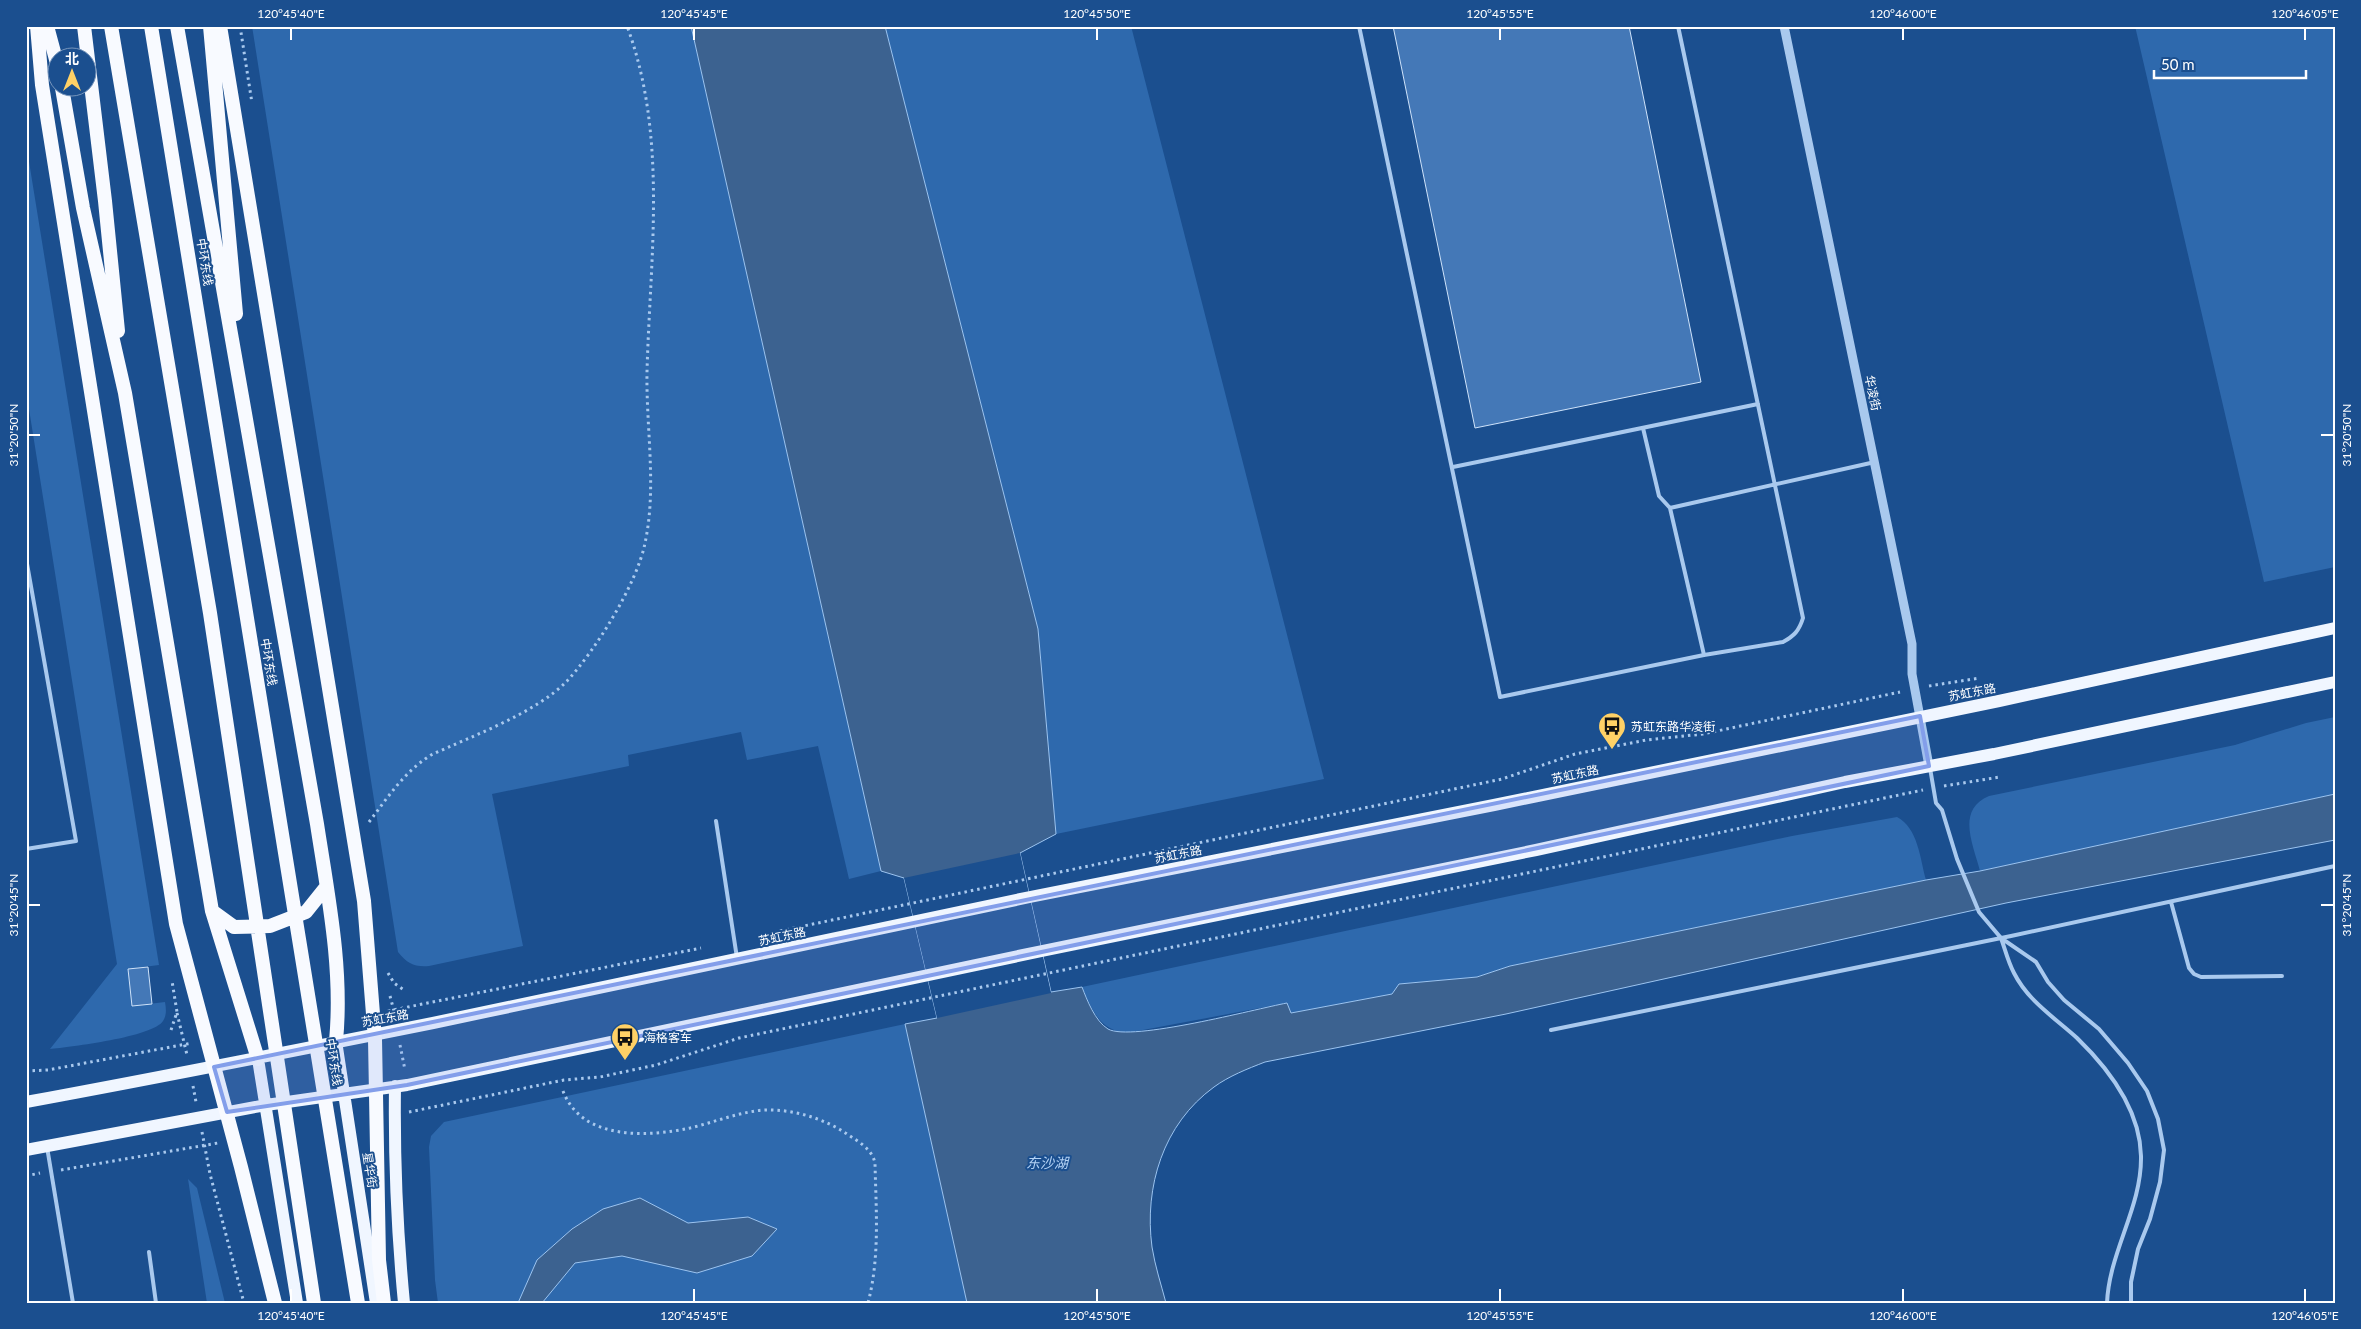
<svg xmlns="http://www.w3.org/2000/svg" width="2361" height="1329" font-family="Lato,'Noto Sans SC',sans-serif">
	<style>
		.green { fill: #2e69ad }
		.water { fill: #3c6290; stroke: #9cc4f0 }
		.pier { fill: #1b4f8f }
		.building { fill: #4478b7; stroke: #cfe3fa }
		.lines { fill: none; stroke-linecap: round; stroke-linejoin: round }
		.path { stroke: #a9c9ee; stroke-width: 3; stroke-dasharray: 2.5 4; stroke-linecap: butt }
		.service { stroke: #a9c9ee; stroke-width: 4 }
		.tertiary { stroke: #a9c9ee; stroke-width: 9 }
		.primary { stroke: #f0f6ff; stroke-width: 12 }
		.trunk { stroke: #f8faff; stroke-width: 14 }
		.marked { fill: #839eea; fill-opacity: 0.2; stroke: #839eea; stroke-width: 4; stroke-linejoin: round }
		.ticks { fill: none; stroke: #fff; stroke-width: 2 }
		.labels { text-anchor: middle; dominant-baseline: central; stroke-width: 4; stroke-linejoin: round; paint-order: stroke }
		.street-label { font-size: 12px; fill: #fff; stroke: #1b4f8f }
		.poi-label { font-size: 12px; fill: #fff; stroke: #1b4f8f; text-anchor: start }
		.water-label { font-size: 14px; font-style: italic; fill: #b5d3f5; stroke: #1b4f8f }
		.neatline { fill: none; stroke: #fff; stroke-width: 2 }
		.ticks-label { font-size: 12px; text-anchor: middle; fill: #fff }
	</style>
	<rect width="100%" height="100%" fill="#1b4f8f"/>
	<!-- green -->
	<path class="green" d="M 252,26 L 691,26 L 881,871 L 849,879 L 818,746 L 747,760 L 741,732 L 628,755 L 629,766 L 492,794 L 523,946 L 429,966 C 414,967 408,964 398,952 Z
		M 885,26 L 1131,26 L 1324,779 L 1056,834 L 1038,629 Z
		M 2135,26 L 2335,26 L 2335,567 L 2264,582 Z
		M 26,143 L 159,965 L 128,969 L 132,1006 L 165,1002 C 166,1008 167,1015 163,1021 C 153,1037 70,1047 50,1049 L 117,964 L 26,390 Z
		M 2335,717 L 2335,794 L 1980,871 C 1973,844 1956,810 1989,796 L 2235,745 L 2306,723 Z
		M 1897,817 C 1918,828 1920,858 1926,880 L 1510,966 L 1477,977 L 1399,984 L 1392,994 L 1291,1013 L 1287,1003 L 1127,1033 C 1100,1031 1092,1010 1082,987 L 1792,836 Z
		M 905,1024 L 967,1303 L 438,1303 L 435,1280 L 429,1147 L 431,1136 L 444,1122 Z
		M 188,1179 L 197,1188 L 225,1303 L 207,1303 Z"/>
	<!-- water -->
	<path class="water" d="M 691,26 L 885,26 L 1038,629 L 1056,834 L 1020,853 L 1051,992 L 1082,987 C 1087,1000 1095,1021 1108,1029 C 1131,1042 1255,1009 1287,1003 L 1291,1013 L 1392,994 L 1399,984 L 1477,977 L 1510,966 L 1926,880 L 1980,871 L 2335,794 L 2335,840 L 2006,903 L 1506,1014 L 1265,1062 C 1247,1069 1229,1076 1214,1087 C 1163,1124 1144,1187 1152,1247 C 1155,1266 1161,1284 1166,1303 L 967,1303 L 905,1024 L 937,1018 L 904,878 L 881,871 Z
		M 640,1198 L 688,1223 L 748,1217 L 777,1229 L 752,1256 L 697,1273 L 622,1256 L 575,1263 L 542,1303 L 518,1303 L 537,1260 L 572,1229 L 603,1209 Z"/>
	<!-- pier -->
	<path class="pier" d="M 1020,853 L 1051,993 L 937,1018 L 904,878 Z"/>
	<!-- building -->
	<path class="building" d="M 1393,26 L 1629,26 L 1701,382 L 1475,428 Z
		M 148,967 L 152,1004 L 132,1006 L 128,969 Z"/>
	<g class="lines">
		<!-- path -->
		<path class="path" d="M 240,26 L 252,103
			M 1929,686 L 1980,678
			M 1944,786 L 2000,777
			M 369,822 C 388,797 404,772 431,755 C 472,736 536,713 567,681 C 595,651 637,584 645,543 C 657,488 646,428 647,372 C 650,256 668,137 627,26
			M 780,931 L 1502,779 L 1575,754 L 1646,740 L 1703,734 L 1900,692
			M 388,973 L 394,983 L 404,990
			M 390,996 L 394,1011
			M 388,1011 L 701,948
			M 177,1013 L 187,1055
			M 171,1030 L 177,1012 L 172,981
			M 400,1045 L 405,1070
			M 26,1071 L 48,1070 L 192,1043
			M 193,1086 L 196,1102
			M 563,1091 C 582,1141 648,1137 690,1128 C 715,1122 739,1112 764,1110 C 793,1109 823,1118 847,1134 C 859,1142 872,1149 875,1163 C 876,1210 880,1257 868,1303
			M 409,1112 L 564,1080 L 600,1077 L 656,1065 L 739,1038 L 1923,790
			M 202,1132 L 210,1174 L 244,1303
			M 61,1170 L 218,1143
			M 26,1176 L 40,1173"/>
		<!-- service -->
		<path class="service" d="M 1359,26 L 1500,697 L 1704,655 L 1783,642 C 1794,636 1799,631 1803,618 L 1678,26
			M 1643,428 L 1659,496 L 1670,508 L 1704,655
			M 1453,467 L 1758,404
			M 1670,508 L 1875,462
			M 26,558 L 76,841 L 26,849
			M 1930,768 L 1936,803 L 1942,810 L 1957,859 L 1979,912 L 2001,938 L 2036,962 L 2048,982 L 2064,1000 L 2099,1029 L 2128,1063 L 2147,1091 L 2158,1119 L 2164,1150 L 2160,1182 L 2150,1219 L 2138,1249 L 2131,1282 L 2131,1303
			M 716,821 L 737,958
			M 2171,902 L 2189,968 L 2194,974 L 2201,977 L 2282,976
			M 2001,938 C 2005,949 2008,962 2014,973 C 2028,1001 2055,1018 2077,1038 C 2108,1068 2140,1110 2141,1156 C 2142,1207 2109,1252 2107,1303
			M 1551,1030 L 2011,936 L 2335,866
			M 47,1147 L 73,1303
			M 149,1252 L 156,1303"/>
		<!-- tertiary -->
		<path class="tertiary" d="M 1784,26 L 1912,644 L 1912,674 L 1929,766"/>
		<!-- primary -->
		<path class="primary" d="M 336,1041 L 376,1303
			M 258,1059 L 297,1303
			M 395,1086 C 394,1159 397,1230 404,1303
			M 26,1102 C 162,1077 298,1050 433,1023 L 1030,897 L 1494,805 L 1999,701 L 2335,628
			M 26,1150 L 266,1105 L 407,1085 L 1042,951 L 1536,850 L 1845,782 L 1994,754 L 2335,682"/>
		<!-- trunk -->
		<path class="trunk" d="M 37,26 L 42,85 L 176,924 L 241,1167 L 275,1303
			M 47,26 L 58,67
			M 84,26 L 105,201 L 118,331
			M 111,26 L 210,613 L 314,1303
			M 151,26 L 358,1303
			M 177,26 L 317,824 C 328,896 343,969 336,1041
			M 210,26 L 236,314
			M 220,26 L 364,901 L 375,1039 L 379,1260 L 384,1303
			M 62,88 L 83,208 L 125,393 L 212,911 L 258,1059
			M 212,911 L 234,927 L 270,926 L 306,912 L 326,887"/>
	</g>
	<!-- marked area -->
	<path class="marked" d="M 1920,716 L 1929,766 L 407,1085 L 227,1112 L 214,1067 Z"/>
	<!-- ticks -->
	<path class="ticks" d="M 291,28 L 291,40M 694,28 L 694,40M 1097,28 L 1097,40M 1500,28 L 1500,40M 1903,28 L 1903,40M 2305,28 L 2305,40M 28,435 L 40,435M 2321,435 L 2334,435M 28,905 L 40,905M 2321,905 L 2334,905M 291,1289 L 291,1302M 694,1289 L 694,1302M 1097,1289 L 1097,1302M 1500,1289 L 1500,1302M 1903,1289 L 1903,1302M 2305,1289 L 2305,1302"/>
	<!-- icons -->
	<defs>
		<g id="bus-pin" transform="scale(1.4375)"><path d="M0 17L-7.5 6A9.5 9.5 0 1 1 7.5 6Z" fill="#ffd166" stroke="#1b4f8f"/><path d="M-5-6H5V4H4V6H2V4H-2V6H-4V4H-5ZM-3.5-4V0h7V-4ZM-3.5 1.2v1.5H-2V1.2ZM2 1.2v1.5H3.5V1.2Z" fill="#111"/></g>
	</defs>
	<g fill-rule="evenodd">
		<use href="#bus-pin" x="1612" y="726"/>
		<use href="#bus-pin" x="625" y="1037"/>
	</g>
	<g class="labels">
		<!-- street labels -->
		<g class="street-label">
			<text transform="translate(205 262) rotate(81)">中环东线</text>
			<text transform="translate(1873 393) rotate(78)">华凌街</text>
			<text transform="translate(269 662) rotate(81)">中环东线</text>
			<text transform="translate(1972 692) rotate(-11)">苏虹东路</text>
			<text transform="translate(1575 774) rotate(-12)">苏虹东路</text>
			<text transform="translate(1178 854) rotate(-11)">苏虹东路</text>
			<text transform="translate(782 936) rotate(-12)">苏虹东路</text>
			<text transform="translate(385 1018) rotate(-10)">苏虹东路</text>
			<text transform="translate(334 1062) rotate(81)">中环东线</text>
			<text transform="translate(370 1170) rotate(81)">星华街</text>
		</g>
		<!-- poi labels -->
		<g class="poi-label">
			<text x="1631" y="726">苏虹东路华凌街</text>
			<text x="644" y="1037">海格客车</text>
		</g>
		<!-- water labels -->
		<g class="water-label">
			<text x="1047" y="1162">东沙湖</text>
		</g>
	</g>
	<!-- border -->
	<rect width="2361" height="1329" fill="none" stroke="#1b4f8f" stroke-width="55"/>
	<!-- north arrow -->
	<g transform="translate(72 72)"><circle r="24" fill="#1b4f8f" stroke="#7695bc"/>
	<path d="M0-4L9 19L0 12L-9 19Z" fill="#ffd166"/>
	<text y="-8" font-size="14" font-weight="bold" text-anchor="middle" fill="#ffffff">北</text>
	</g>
	<!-- scale -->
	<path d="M2154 70v8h152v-8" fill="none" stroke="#ffffff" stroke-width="2.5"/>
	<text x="2161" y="70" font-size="15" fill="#ffffff" stroke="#1b4f8f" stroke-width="4" paint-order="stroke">50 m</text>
	<rect x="28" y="28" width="2306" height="1274" class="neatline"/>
	<g class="ticks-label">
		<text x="291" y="18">120°45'40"E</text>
		<text x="694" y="18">120°45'45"E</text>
		<text x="1097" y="18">120°45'50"E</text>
		<text x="1500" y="18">120°45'55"E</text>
		<text x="1903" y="18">120°46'00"E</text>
		<text x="2305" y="18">120°46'05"E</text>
		<text transform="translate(14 435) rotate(-90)" y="4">31°20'50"N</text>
		<text transform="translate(2347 435) rotate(-90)" y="4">31°20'50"N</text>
		<text transform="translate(14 905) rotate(-90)" y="4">31°20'45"N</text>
		<text transform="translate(2347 905) rotate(-90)" y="4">31°20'45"N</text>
		<text x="291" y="1320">120°45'40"E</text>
		<text x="694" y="1320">120°45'45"E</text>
		<text x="1097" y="1320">120°45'50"E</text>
		<text x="1500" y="1320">120°45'55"E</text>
		<text x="1903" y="1320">120°46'00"E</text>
		<text x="2305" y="1320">120°46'05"E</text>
	</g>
</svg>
